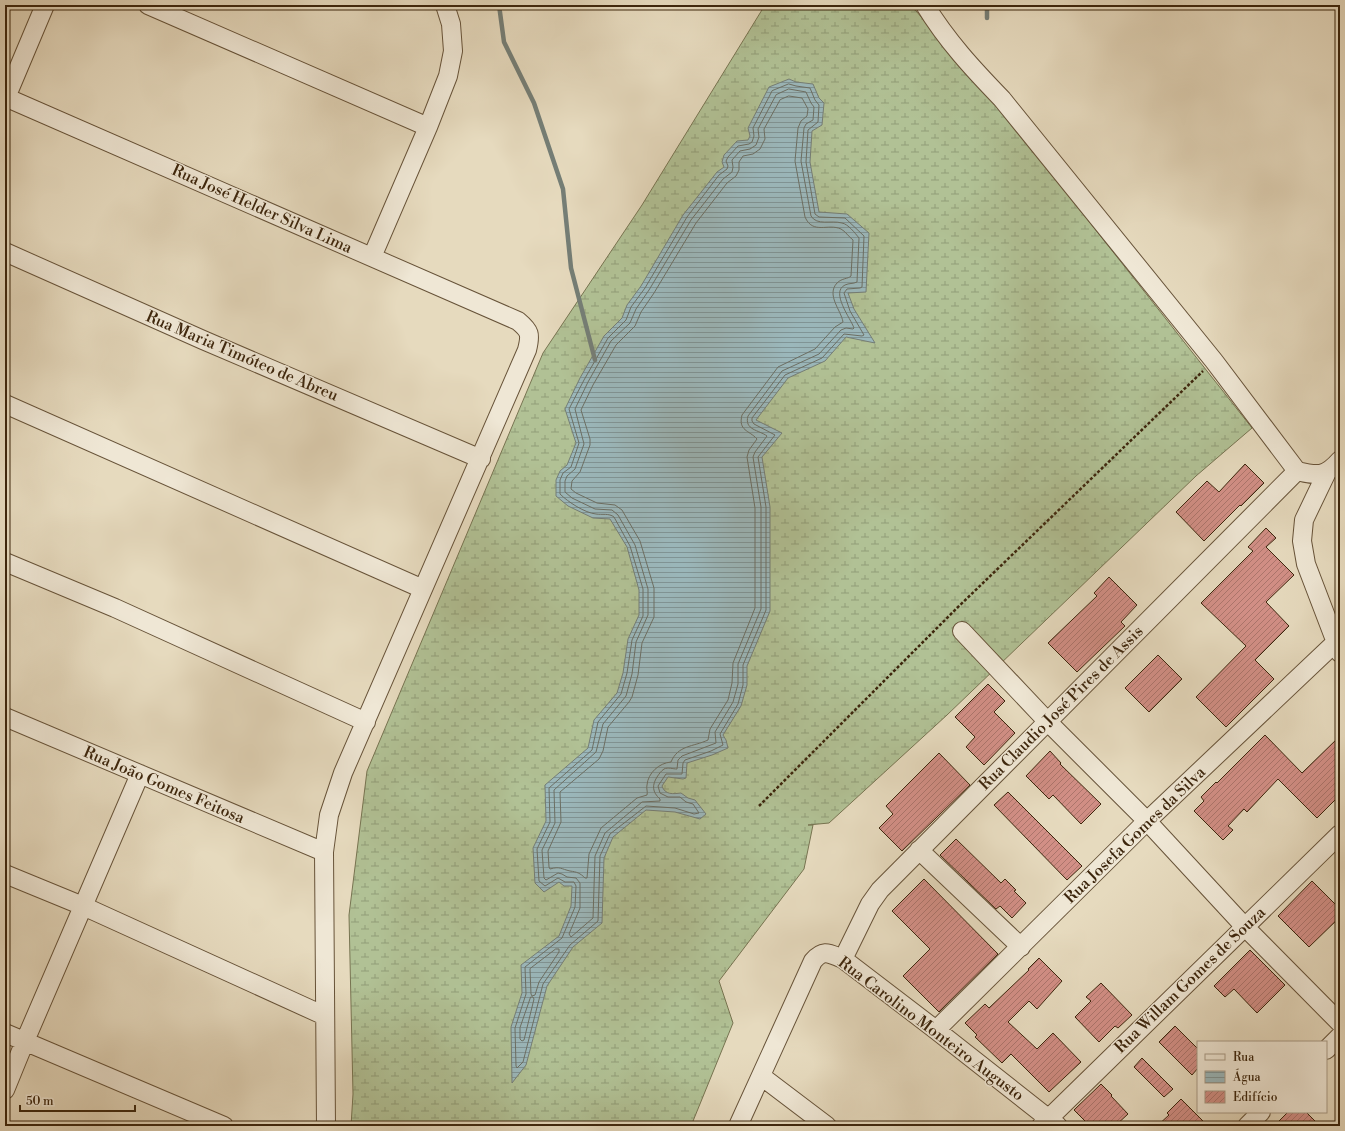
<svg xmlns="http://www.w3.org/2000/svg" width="1345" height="1131" font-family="'Libre Bodoni',serif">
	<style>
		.wetland { fill: url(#wetland-marsh); stroke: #777451 }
		.water { fill: url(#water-rules); stroke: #757e76 }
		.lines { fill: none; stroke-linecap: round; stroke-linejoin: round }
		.shore { stroke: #6c6f64; stroke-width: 1 }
		.stream { stroke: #757e76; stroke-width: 4.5 }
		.building { fill: url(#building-hatch); stroke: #3d260d }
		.street-casing { stroke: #675339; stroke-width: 20 }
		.path { stroke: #3d260d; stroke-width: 2.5; stroke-dasharray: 3 2; stroke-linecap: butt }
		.street { stroke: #efe7d5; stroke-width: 18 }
		.labels { text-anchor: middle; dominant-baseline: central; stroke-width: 3; stroke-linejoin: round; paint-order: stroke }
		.street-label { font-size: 16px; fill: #3d260d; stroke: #efe7d5 }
	</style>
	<defs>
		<pattern id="wetland-marsh" width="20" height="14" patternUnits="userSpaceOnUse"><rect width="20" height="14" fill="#b1c195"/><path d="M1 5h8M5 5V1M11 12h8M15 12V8" fill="none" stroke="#919d78"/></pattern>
		<pattern id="water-rules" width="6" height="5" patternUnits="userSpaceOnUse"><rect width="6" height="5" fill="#9bb8bc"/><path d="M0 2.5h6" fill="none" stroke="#809597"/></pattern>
		<pattern id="building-hatch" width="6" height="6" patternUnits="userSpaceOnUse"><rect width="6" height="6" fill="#d28f86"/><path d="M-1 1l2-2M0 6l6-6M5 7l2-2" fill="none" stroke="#ac756c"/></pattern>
	</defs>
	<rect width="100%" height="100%" fill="#e6dabe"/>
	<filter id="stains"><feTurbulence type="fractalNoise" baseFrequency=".005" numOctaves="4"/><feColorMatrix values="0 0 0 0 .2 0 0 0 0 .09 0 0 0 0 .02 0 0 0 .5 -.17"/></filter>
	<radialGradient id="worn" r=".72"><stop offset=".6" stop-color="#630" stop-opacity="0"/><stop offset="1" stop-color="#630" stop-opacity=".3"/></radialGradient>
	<!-- wetland -->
	<path class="wetland" d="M 765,5 L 911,5 L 1020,134 L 1252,428 L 1196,476 L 947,715 L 829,823 L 808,825 L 813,825 L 804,869 L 719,981 L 733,1023 L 691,1126 L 351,1126 L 353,1094 L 349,915 L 367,771 L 543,353 L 642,205 Z"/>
	<!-- water -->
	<path class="water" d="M 789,79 L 796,82 L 813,84 L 819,98 L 824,103 L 822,125 L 812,131 L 810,162 L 819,212 L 847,214 L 869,233 L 866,292 L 848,293 L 854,309 L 875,343 L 846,337 L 825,361 L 788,378 L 756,420 L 782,433 L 762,457 L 770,507 L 770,611 L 747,666 L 747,685 L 741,706 L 723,735 L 726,740 L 728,748 L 712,755 L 687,763 L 686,778 L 683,779 L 668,777 L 662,786 C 665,795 673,794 681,793 L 688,798 L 695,800 L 706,814 L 700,819 L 675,812 L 646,810 L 613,837 L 604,858 L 602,923 L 573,947 L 547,986 L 526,1065 L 512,1083 L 511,1027 L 522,993 L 521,965 L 559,936 L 571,906 L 572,886 L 564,886 L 559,882 L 544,892 L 535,883 L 533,848 L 546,821 L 545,785 L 588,748 L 594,720 L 617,693 L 623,673 L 628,639 L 639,615 L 639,590 L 627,547 L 610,519 L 593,518 L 568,506 L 556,496 L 556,480 L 560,471 L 567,465 L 576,443 L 565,409 L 580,378 L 604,336 L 622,318 L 627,305 L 641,286 L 683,215 L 717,172 L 724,167 L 722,162 L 724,155 L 737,141 L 748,140 L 750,136 L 748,128 L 769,87 Z"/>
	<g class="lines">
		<!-- shore -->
		<path class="shore" d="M 789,84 L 796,86 L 810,88 L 815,100 L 819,105 L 818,122 L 808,130 L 806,162 L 815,214 L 819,217 L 845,218 L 864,236 L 862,287 L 860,288 L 847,289 L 844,293 L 850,311 L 864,335 L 862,336 L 844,334 L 822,358 L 785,375 L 752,418 L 752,421 L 754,424 L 775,435 L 758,457 L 766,507 L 766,610 L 743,665 L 743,685 L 738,704 L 720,734 L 723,745 L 711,751 L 685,760 L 683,763 L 682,774 L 666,774 L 658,786 L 660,793 L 668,797 L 680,797 L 686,802 L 693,804 L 699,813 L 694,814 L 675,808 L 646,806 L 610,834 L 600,856 L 598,921 L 570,945 L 543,984 L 523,1062 L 517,1068 L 516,1066 L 515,1028 L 526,994 L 525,967 L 562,938 L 575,907 L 576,886 L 574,882 L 565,882 L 558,878 L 545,886 L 539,881 L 537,849 L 550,822 L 549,788 L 592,750 L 598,722 L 621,694 L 627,673 L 632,640 L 643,616 L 643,589 L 630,546 L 614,517 C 609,513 602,515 596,514 C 585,513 568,502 560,494 L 560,480 L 563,473 L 571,467 L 579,443 L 569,409 L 584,380 L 608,338 L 626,320 L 631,307 L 645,288 L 687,217 L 719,175 L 727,169 L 728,166 L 726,161 L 728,157 L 738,146 L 749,144 L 752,142 L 754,136 L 753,128 L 772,91 Z
			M 789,89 L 806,92 L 811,103 L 814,107 L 813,120 L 806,124 L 804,128 L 801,161 L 811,216 C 817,226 831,220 842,223 C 848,224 855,233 859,238 L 857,282 C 853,284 849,283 845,285 C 830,292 851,319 854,328 L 853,329 L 846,328 L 841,330 L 819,354 L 782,371 L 748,416 C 744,430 759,430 767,436 L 755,452 L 753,457 L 761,507 L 761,609 L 738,664 L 738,684 L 733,702 L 715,732 L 716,743 L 682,756 L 678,760 L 677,769 C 673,769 668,767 664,769 C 661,771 659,774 657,777 C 652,785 652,792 660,799 L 660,801 L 642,802 L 605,833 L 595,856 L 593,918 L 571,937 L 569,934 L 580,908 L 580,883 L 576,878 L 567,877 L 562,874 L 558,873 L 546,880 L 544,878 L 542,850 L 555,823 L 554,790 L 596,752 L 603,724 L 626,696 L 632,674 L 636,642 L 648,615 L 648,589 L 635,545 L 618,515 L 612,510 L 595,509 L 572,498 L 565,492 L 565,481 L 567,476 L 575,469 L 584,444 L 575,409 L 588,382 L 611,341 L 630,323 L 636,309 L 649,290 L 691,220 L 723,179 L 732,172 L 733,167 L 732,160 L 740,151 L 750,149 L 756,145 L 759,137 L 758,129 L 776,95 Z
			M 789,96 L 802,98 L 808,109 L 807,116 L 801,121 L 798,128 L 795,161 L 805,217 C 813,235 828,223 841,229 C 845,231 849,237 853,240 L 851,276 C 848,279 842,278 837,283 C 826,295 841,310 843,322 L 835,327 L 815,349 L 778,367 L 742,415 C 738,431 749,430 757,439 L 749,450 L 747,457 L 755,508 L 755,608 L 733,663 L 732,683 L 728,700 L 710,729 L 708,740 C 693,747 678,745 671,762 C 659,763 648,773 647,785 C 646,788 648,792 647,795 L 637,798 L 601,828 L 589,854 L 587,878 L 585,878 C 580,873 577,872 570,871 C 561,869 560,866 550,869 L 549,867 L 548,851 L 561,822 L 560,792 L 599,759 L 603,751 L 608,727 L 629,702 L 632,697 L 638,675 L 642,643 L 654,617 L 654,588 L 640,541 L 622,510 L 615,505 L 597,503 L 576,493 L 571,489 L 572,481 L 580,472 L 590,445 L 590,439 L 581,410 L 593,385 L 616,345 L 635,326 L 641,312 L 654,293 L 696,223 L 727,183 L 736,176 L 739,170 L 739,162 L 743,156 L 753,154 L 760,149 L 765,139 L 764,129 L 780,100 Z
			M 556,949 L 559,949 L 559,952 L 539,982 L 535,995 L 532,996 L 531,994 L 530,969 Z
			M 531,997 L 533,997 L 534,999 L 524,1040 L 522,1041 L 520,1039 L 520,1028 Z"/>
		<!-- stream -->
		<path class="stream" d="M 499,5 L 504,42 L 534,103 L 563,189 L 571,268 L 595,360
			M 987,18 L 987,5"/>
	</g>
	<!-- building -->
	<path class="building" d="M 1245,464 L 1264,483 L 1241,506 L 1240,505 L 1204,541 L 1176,512 L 1207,481 L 1219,492 Z
		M 1266,528 L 1276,538 L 1266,547 L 1294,575 L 1266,602 L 1289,626 L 1255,660 L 1274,679 L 1226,727 L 1196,697 L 1246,646 L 1201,603 L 1253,551 L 1248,547 Z
		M 1109,577 L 1137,605 L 1121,622 L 1125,626 L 1077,672 L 1048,643 L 1097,596 L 1094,593 Z
		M 1158,655 L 1182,679 L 1149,712 L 1125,688 Z
		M 988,684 L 1005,701 L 994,712 L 1015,733 L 984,765 L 966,747 L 975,737 L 955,717 Z
		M 1265,735 L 1302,773 L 1340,736 L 1340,795 L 1317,818 L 1278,779 L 1247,812 L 1244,809 L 1228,826 L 1233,830 L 1223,840 L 1194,811 L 1204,801 L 1201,797 L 1216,782 L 1217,783 Z
		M 1050,751 L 1061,763 L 1060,764 L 1101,804 L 1081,824 L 1053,795 L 1049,799 L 1026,776 Z
		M 939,753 L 970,785 L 902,851 L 879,828 L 893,814 L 886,806 Z
		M 1008,792 L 1082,866 L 1067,880 L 994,805 Z
		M 956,839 L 1001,883 L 1005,879 L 1016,890 L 1014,891 L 1026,903 L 1012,918 L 1000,906 L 996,909 L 940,855 Z
		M 924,879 L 998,954 L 939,1012 L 903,976 L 930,949 L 892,911 Z
		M 1312,881 L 1340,909 L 1340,917 L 1309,947 L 1278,916 Z
		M 1250,950 L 1285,985 L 1257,1013 L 1234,989 L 1225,997 L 1214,986 Z
		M 1039,958 L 1062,981 L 1037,1009 L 1029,1001 L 1008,1022 L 1037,1049 L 1053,1033 L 1081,1062 L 1049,1092 L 1011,1054 L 1002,1063 L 975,1037 L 977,1035 L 965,1023 L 985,1004 L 989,1008 L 1029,970 L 1028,969 Z
		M 1101,983 L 1132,1015 L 1118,1028 L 1115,1026 L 1099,1042 L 1075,1017 L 1091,1001 L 1086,997 Z
		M 1175,1026 L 1198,1049 L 1198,1068 L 1192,1075 L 1159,1042 Z
		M 1142,1058 L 1173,1089 L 1164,1097 L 1134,1067 Z
		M 1101,1084 L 1112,1095 L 1111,1096 L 1128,1114 L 1115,1126 L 1090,1126 L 1074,1110 Z
		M 1181,1099 L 1208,1126 L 1157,1126 L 1169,1115 L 1167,1113 Z
		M 1288,1112 L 1306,1112 L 1320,1126 L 1274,1126 Z"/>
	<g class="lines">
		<!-- street casing -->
		<g class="street-casing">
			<path id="street" d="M 148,5 L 428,127
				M 925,5 C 947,41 973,69 1002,99 L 1214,361 L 1297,471 C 1318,476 1325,477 1340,460
				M 5,97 L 518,321 C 530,331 531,334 527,350 L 343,773 L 329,815 L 324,852 L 326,1126
				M 5,100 L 45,5
				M 5,252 L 203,340 L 481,459
				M 372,257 L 428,127 L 448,76 L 453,51 L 451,24 L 445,5
				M 5,404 L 423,589
				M 1327,472 L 1304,520 L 1302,541 L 1306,564 L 1340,653
				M 5,562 L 115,608 L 366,722
				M 962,631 L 1047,721 L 1147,821 L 1245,927 L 1340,1023
				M 5,717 L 324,852
				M 919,850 L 1021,947
				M 5,874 L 83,906 L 325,1016
				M 843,959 L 870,904 L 880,890 L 1297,471
				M 936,1030 L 1147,821 L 1336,642
				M 5,1033 L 224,1126
				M 1326,1050 L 1340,1036
				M 761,1076 L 827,1126
				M 5,1090 L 25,1041 L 140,774
				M 738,1126 L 813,961 C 824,948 830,954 843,959 L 936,1030 L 1058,1126
				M 1041,1126 L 1340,834
				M 1247,1126 L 1261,1112"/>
		</g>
		<!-- path -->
		<path class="path" d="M 759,806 L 957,608 L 1203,371"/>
		<!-- street -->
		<use href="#street" class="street"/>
	</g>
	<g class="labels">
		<!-- street labels -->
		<g class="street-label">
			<text transform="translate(262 209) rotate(24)">Rua José Helder Silva Lima</text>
			<text transform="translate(242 356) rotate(23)">Rua Maria Timóteo de Abreu</text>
			<text transform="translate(1061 708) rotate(-45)">Rua Claudio José Pires de Assis</text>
			<text transform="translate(164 785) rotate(23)">Rua João Gomes Feitosa</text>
			<text transform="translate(1135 835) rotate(-44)">Rua Josefa Gomes da Silva</text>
			<text transform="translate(1190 980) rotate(-44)">Rua Willam Gomes de Souza</text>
			<text transform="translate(931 1029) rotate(37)">Rua Carolino Monteiro Augusto</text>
		</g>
	</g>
	<!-- margin -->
	<rect width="1345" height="1131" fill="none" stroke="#e6dabe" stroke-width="20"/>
	<rect x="6" y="6" width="1333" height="1119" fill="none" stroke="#3d260d" stroke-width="2"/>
	<rect x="10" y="10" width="1325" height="1111" fill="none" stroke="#3d260d"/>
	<!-- legend -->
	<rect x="1197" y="1041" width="130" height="72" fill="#efe7d5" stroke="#a89a85"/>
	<rect x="1205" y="1054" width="20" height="6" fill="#efe7d5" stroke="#a89a85"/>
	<text x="1233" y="1061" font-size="12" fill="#3d260d">Rua</text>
	<rect x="1205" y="1071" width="20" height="12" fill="url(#water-rules)" stroke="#a89a85"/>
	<text x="1233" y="1081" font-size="12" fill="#3d260d">Água</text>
	<rect x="1205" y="1091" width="20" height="12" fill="url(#building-hatch)" stroke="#a89a85"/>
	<text x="1233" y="1101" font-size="12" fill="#3d260d">Edifício</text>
	<!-- scale -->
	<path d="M20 1105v6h115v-6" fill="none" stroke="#3d260d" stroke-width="2"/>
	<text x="26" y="1105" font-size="12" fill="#3d260d" stroke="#efe7d5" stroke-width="3" paint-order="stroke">50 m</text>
	<rect width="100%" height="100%" filter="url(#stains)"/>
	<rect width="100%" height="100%" fill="url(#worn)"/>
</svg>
